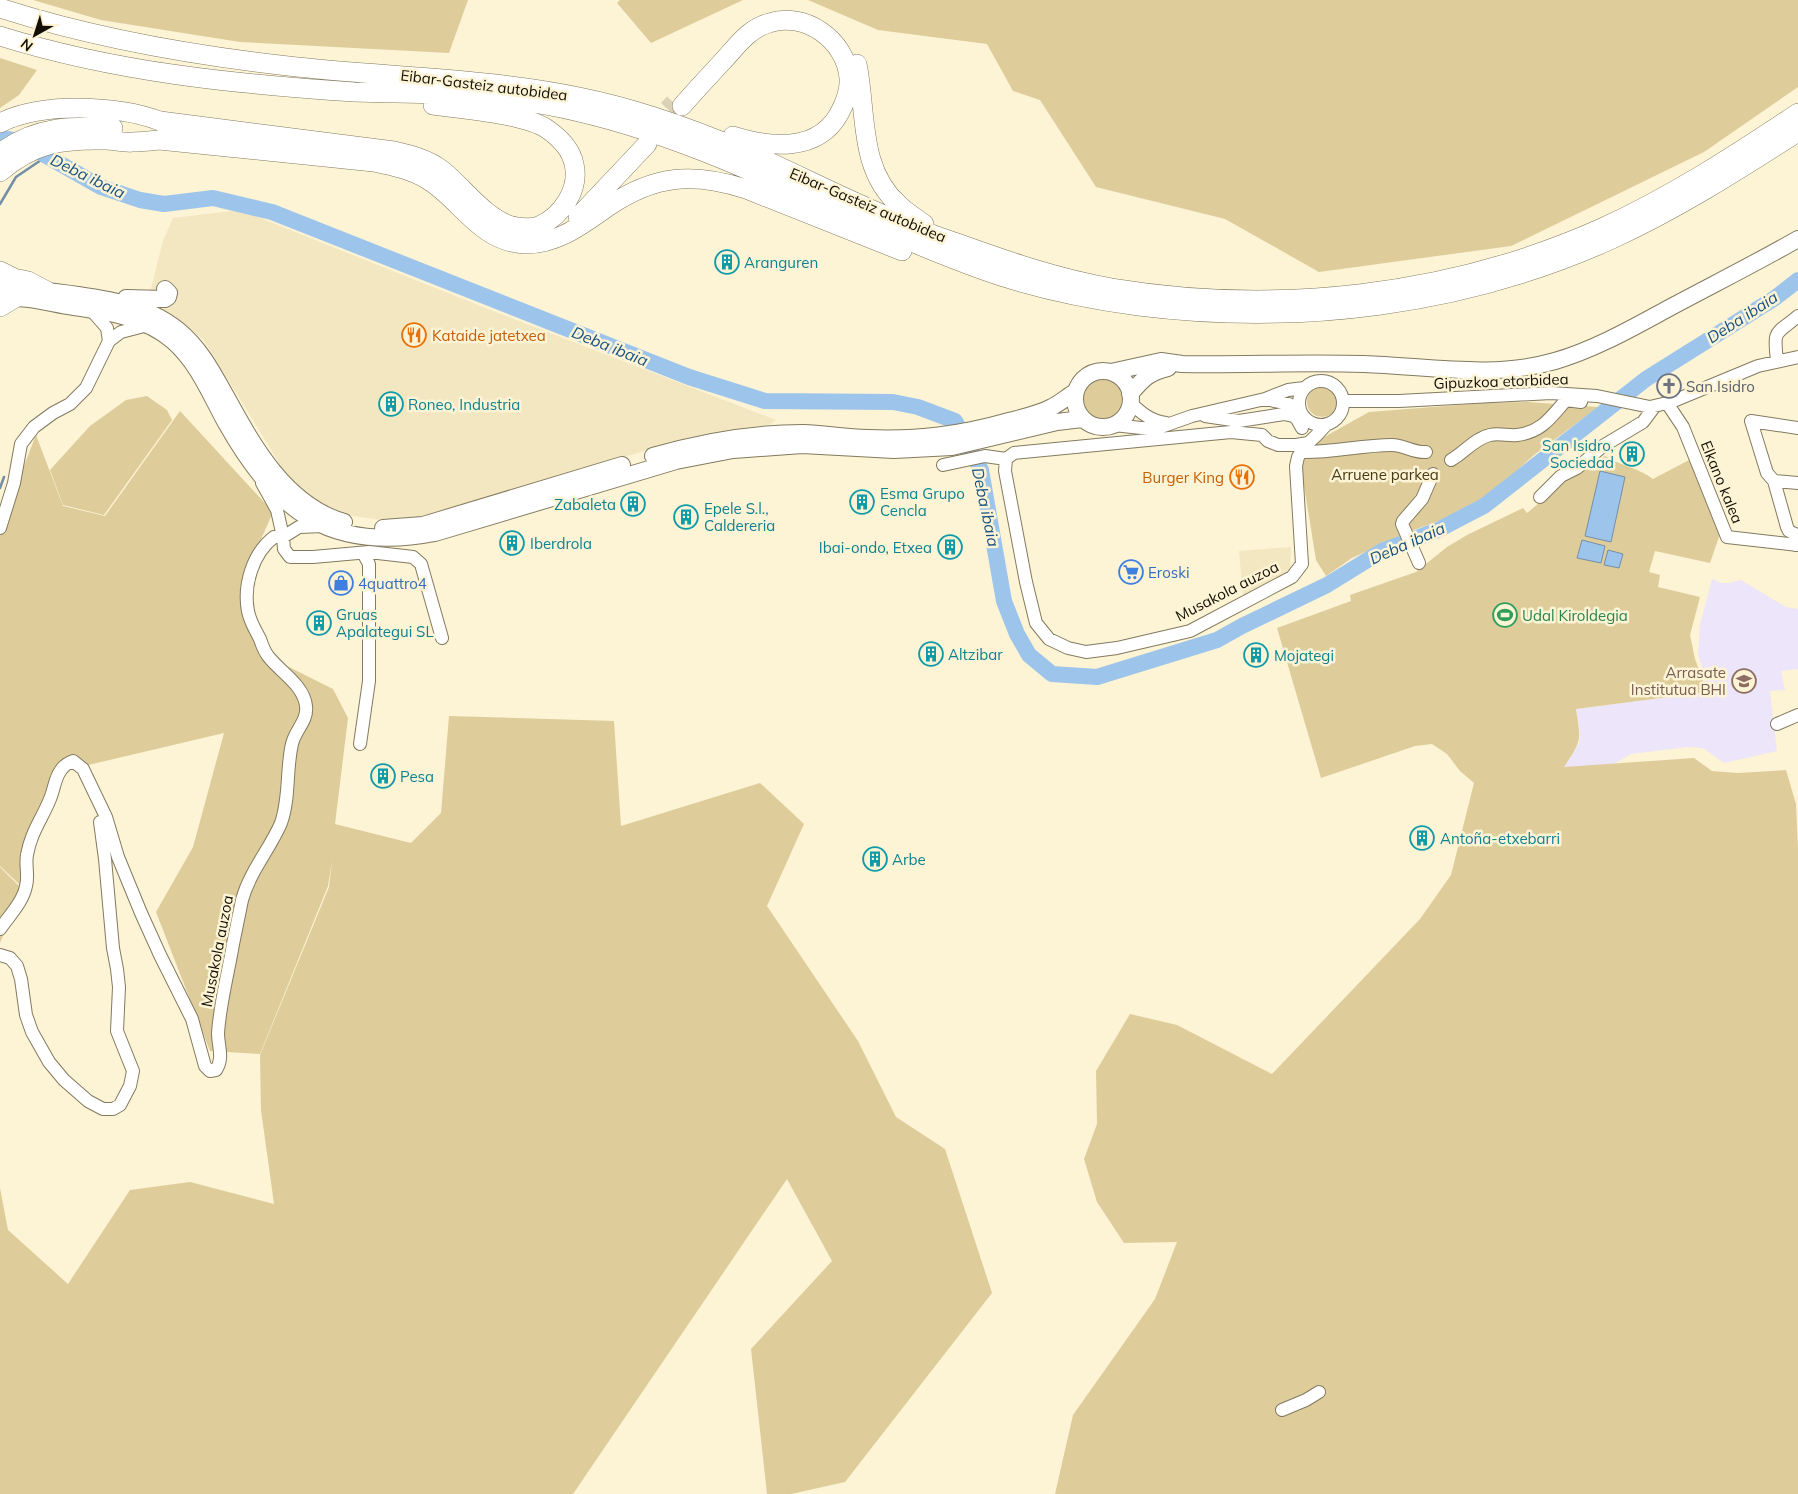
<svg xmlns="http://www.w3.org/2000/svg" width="1798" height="1494" font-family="Mulish,sans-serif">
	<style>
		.built { fill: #f3e7c1 }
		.education { fill: #ede5fa }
		.green { fill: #decd9b }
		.water { fill: #9dc5ec; stroke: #748ea7 }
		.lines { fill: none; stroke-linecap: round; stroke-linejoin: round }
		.stream { stroke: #748ea7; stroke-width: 2.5 }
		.river { stroke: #9dc5ec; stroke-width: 16 }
		.highway-tunnel { stroke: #dad1b6; stroke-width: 19; stroke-dasharray: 19 9; stroke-linecap: butt }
		.minor-casing { stroke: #837a5f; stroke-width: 14 }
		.major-casing { stroke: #837a5f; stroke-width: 18 }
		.highway-casing { stroke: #837a5f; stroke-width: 20 }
		.minor { stroke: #fff; stroke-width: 12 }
		.major { stroke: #fff; stroke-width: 16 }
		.highway { stroke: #fff; stroke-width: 19 }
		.labels { text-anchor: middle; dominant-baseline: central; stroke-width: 5; stroke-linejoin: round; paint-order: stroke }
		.street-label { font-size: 15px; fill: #130f05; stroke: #fdf3d5 }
		.culture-label { font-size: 15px; fill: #0d838f; stroke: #fdf3d5; text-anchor: start }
		.food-label { font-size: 15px; fill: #c56008; stroke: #fdf3d5; text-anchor: start }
		.worship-label { font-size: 15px; fill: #5b616d; stroke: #fdf3d5; text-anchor: start }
		.park-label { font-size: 15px; fill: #463a11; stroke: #fdf3d5 }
		.shop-label { font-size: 15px; fill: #366cbe; stroke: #fdf3d5; text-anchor: start }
		.leisure-label { font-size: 15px; fill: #27864d; stroke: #fdf3d5; text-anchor: start }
		.education-label { font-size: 15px; fill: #785e54; stroke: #fdf3d5; text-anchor: end }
		.water-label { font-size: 16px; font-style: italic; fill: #175384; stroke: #fdf3d5 }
	</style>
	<rect width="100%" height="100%" fill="#fdf3d5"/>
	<!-- built -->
	<path class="built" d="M 240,210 L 493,311 L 776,420 L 771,424 L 678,441 L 421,517 L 389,521 L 353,516 L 328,506 L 307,494 L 284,471 L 203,339 L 177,320 L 147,305 L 163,241 L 173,218 Z
		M 1291,547 L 1290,572 L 1243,596 L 1239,551 Z"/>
	<!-- education -->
	<path class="education" d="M 1712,579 L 1721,583 L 1730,583 L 1741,580 L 1786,607 L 1798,609 L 1798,669 L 1781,671 L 1785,690 L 1770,691 L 1777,751 L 1724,763 L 1703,748 L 1688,747 L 1631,754 L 1607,768 L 1564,767 L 1579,744 L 1580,733 L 1576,709 L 1707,692 L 1704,673 L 1698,654 L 1700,625 Z"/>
	<!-- green -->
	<path class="green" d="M 33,0 L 468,0 L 449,53 L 240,42 L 101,20 Z
		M 620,0 L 743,0 L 651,43 L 617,3 Z
		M 808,0 L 1798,0 L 1798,87 L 1704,152 L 1511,246 L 1319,272 L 1225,219 L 1096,187 L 1040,100 L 1013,91 L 987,44 L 878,30 Z
		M 0,58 L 37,70 L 19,95 L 0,108 Z
		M1079 399a24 24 0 1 1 48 0a24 24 0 1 1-48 0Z
		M1307 402a15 15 0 1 1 30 0a15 15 0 1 1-30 0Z
		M 147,396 L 167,410 L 172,420 L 104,515 L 63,505 L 50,470 L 90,426 L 126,400 Z
		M 1528,402 L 1598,407 L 1534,455 L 1481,503 L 1444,519 L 1411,531 L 1352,558 L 1326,576 L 1316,560 L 1301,467 L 1300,458 L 1317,441 L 1369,412 L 1484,403 Z
		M 180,411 L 273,512 L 240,587 L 273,659 L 333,689 L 348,718 L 335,824 L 411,843 L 441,813 L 449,716 L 614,721 L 621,826 L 760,783 L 804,824 L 767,906 L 858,1041 L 896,1117 L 945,1149 L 992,1293 L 845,1482 L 791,1494 L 767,1494 L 751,1349 L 832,1261 L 787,1179 L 573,1494 L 0,1494 L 0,1188 L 8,1230 L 68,1284 L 130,1190 L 190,1182 L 274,1204 L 261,1110 L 260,1055 L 329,887 L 332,860 L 328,886 L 260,1054 L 210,1051 L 156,912 L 193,847 L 224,733 L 84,766 L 61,759 L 21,886 L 0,866 L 0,527 L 36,435 L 63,506 L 105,516 Z
		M 1605,456 C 1621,466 1639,468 1653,479 L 1691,459 L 1721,531 L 1710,563 L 1655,551 L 1649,572 L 1660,575 L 1658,587 L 1700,597 L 1690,635 L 1695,659 L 1707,692 L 1576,709 C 1581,741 1582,740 1564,767 L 1694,758 L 1712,771 L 1738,773 L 1786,770 L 1796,804 L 1798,848 L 1798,1494 L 1055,1494 L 1073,1415 L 1155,1299 L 1177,1242 L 1124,1243 L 1097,1202 L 1084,1159 L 1097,1124 L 1096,1071 L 1130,1014 L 1177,1025 L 1272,1074 L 1420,919 L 1451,875 L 1474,783 L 1460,771 L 1447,754 L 1432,744 L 1415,746 L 1321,778 L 1277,628 L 1351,601 L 1350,595 L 1416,572 L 1447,547 L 1467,535 L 1523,508 L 1527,513 C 1553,492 1574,468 1605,456 Z
		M 0,867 L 20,887 L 23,887 L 0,943 Z"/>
	<!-- water -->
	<path class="water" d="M 1600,471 L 1625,477 L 1611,542 L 1585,536 Z
		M 1582,540 L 1605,546 L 1601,563 L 1577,558 Z
		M 1608,550 L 1623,554 L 1619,568 L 1604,565 Z"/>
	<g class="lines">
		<!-- stream -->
		<path class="stream" d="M 0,204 L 16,177 L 47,156
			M 0,488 L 4,477"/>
		<!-- river -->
		<path class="river" d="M 0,140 L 9,139 L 29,146 L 101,187 L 140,200 L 164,204 L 213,198 L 272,212 L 689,377 L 765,401 L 893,402 L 918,407 L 955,421 L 981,470 L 1004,601 L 1017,634 L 1029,655 L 1052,674 L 1097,677 L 1217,640 L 1242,626 L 1327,585 L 1382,551 L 1438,530 L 1484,506 L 1646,379 L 1775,298 L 1798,280"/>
		<!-- highway-tunnel -->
		<path class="highway-tunnel" d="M 649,130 L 674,103"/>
		<!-- minor casing -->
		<g class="minor-casing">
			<path id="minor" d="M 109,341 L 121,332 L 148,325
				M 1777,360 C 1773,328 1776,335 1798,316
				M1299 403a22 22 0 1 1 44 0a22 22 0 1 1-44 0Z
				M 1265,399 L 1289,404 L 1301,412
				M 1344,401 L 1399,401 L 1551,393 L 1597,396 L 1650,407 L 1671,402 L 1758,366 L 1798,357
				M 1131,403 C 1141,413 1151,421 1166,423
				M 1667,403 L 1683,427 L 1727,537 L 1798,545
				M 1205,416 L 1239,421 L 1284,414 L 1293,416 L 1297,419 L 1302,428
				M 1114,425 L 1141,428 L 1158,428 L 1192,416 L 1265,399 L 1288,390 L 1304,388
				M 1308,443 L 1296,445 L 1278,445 L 1268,441 L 1262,435 L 1231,432 L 1014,453 L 1006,459 L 1005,471 L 1026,582 L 1036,623 L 1049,639 L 1068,648 L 1086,652 L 1117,648 L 1190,631 L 1292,577 L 1302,564 L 1296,466 L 1298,457 L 1304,447 C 1312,440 1320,432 1327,424
				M 1301,452 C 1332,453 1361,445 1392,445 C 1404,445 1414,453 1426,452
				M 1451,460 C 1464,453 1475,438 1490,435 C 1499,433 1509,436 1517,435 C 1542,432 1551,417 1566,400 L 1581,402
				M 943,465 L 985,456 L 1006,459
				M 1774,481 L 1798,483
				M 262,483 L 277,510 L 283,537 L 284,549 L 290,557 L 313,557 L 369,552 L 413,557 L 421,564 L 442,638
				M 1540,497 L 1561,476 L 1577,468 L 1603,446 L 1643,422 L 1655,406
				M 0,528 L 14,483 L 21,444 L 34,427 L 53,413 L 70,404 L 86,388 L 109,341 L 107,328 L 93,312 L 87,309
				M 1795,545 L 1795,534 L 1789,531 L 1787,527 L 1774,481 L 1767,473 L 1751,421 L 1798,428
				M 1419,563 L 1402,524 L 1403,521 L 1422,499 L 1433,474
				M 1777,724 L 1798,715
				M 360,744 L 369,681 L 369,564 L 363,553
				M 0,929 C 9,916 23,902 26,886 C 29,876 25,865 27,855 C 31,832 42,819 50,799 C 54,790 55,777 61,770 C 64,765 68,763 73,761 L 83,769 L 106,817 L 118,857 L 141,913 L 160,955 L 192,1019 L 205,1066 L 210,1071 L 216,1070 C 224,1058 218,1046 218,1033 C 220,1003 228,974 233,944 C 236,929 239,915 242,900 C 250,871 270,849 281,823 C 290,798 286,769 292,744 C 295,730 308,721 306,706 C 304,685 279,671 268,656 C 264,651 262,645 260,639 C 255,629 250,622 248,611 C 243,585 253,553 274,537 L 283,537 L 299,527 L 324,526
				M 0,955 L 10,958 L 17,966 L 21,979 L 26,1015 L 32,1032 L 49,1062 L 64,1080 L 88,1101 L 103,1109 L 113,1109 L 120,1105 L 130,1086 L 133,1071 L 117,1031 L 119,987 L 117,969 L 113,948 L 105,859 L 100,822
				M 1282,1410 L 1306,1400 L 1319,1392"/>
		</g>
		<!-- major casing -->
		<g class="major-casing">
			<path id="major" d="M 0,283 C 57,297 131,291 178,330 C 201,349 213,373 227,398 C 254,447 286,505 344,522
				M 126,298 L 165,299 L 168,297 L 169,293 L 165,289
				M 2,299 C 25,295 51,304 74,307 C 107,312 146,317 173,341 C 198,363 210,394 226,423 C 276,512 331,553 435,533 L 676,461 L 733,450 L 802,445 L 894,450 L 952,447 L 1057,422 L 1082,419
				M1075 399a28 28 0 1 1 56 0a28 28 0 1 1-56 0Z
				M 1111,372 L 1161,361 L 1182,364 C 1243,365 1303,362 1364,364 C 1427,366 1493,379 1555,361 C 1596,349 1634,327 1671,307 C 1714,284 1756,263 1798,239
				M 1130,394 C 1144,378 1148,373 1168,368
				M 653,456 C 701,442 752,433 803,433 C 824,434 845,437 867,438 C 918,440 960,435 1009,421 C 1024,417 1039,414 1052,407 C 1060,403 1067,397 1075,392
				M 383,528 L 423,525 L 622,465"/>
		</g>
		<!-- highway casing -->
		<g class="highway-casing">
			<path id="highway" d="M 0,8 C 96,39 196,56 297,67 C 391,77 486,78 579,97 C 634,108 688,127 740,149 C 798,174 854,204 913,227 C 927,233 942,238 957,243 C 1007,261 1059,279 1112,288 C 1275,315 1450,296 1602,228 C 1672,196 1735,155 1798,113
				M 0,36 C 115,72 234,84 354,92 C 382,93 410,93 439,94 C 485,96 533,101 579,112 C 721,145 846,221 983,270 C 1033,288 1086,299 1139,306 C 1298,326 1463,306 1610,240 C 1676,210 1737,171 1798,132
				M 857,64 C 867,112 858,169 899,205 C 906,212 916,218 924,224
				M 682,106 C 695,91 709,76 723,61 C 737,46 748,29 769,23 C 805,11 846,40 849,78 C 850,90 845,103 839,114 C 817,153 769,147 733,136
				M 0,123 C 42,102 117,105 160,121 L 394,151 C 411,155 428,159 442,170 C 464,187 488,223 517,227 C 524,228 533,228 539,226 C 562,216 580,189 574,164 C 571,149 560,138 547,129 C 526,114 460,109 433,105
				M 0,153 C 35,126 71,126 113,128
				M 0,172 C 34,143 61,139 105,140 C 114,140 123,143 132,142 C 141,142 150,141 159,140 L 374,162 C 393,166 412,170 428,180 C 462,201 479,241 524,244 C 557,245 583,224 609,206 C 655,175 693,172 746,189 L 902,251
				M 578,217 L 647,144
				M 0,271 L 14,278 L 28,281 L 47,291
				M 0,307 L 15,298"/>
		</g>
		<!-- minor -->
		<use href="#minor" class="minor"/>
		<!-- major -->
		<use href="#major" class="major"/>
		<!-- highway -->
		<use href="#highway" class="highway"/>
	</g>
	<!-- icons -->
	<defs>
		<g id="building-ring" transform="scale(1.25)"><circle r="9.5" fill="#fdf3d5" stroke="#0f9aa8" stroke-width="1.5"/><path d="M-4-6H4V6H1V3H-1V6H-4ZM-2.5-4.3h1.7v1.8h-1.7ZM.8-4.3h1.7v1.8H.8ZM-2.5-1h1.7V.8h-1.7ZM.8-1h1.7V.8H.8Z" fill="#0f9aa8"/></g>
		<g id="restaurant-ring" transform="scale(1.25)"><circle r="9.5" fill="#fdf3d5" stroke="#e8710a" stroke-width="1.5"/><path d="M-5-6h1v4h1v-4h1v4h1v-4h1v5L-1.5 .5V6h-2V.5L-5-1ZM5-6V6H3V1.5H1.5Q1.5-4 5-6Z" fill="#e8710a"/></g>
		<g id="church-ring" transform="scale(1.25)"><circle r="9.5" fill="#fdf3d5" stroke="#6b7280" stroke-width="1.5"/><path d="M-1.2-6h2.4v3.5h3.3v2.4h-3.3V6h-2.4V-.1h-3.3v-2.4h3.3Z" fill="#6b7280"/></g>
		<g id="supermarket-ring" transform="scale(1.25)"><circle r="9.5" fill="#fdf3d5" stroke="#3f7fe0" stroke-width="1.5"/><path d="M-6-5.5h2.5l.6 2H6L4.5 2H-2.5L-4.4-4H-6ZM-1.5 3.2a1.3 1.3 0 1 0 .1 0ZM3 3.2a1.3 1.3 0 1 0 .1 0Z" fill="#3f7fe0"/></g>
		<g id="shop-ring" transform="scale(1.25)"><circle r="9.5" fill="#fdf3d5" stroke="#3f7fe0" stroke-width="1.5"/><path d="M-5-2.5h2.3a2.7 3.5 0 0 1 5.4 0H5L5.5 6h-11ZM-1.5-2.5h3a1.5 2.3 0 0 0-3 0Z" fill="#3f7fe0"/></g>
		<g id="stadium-ring" transform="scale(1.25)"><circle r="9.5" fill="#fdf3d5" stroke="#2e9e5b" stroke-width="1.5"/><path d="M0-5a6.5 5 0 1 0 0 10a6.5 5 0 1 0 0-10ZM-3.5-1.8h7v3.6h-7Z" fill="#2e9e5b"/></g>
		<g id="school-ring" transform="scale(1.25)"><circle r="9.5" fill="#fdf3d5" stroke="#8d6e63" stroke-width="1.5"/><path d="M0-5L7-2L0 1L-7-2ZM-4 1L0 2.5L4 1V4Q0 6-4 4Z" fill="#8d6e63"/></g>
	</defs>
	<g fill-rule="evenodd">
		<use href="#building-ring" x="727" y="262"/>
		<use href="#restaurant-ring" x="414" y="335"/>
		<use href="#church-ring" x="1669" y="386"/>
		<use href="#building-ring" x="391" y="404"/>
		<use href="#building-ring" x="1632" y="454"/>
		<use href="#restaurant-ring" x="1242" y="477"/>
		<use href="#building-ring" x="862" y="502"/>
		<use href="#building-ring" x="633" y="504"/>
		<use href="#building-ring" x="686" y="517"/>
		<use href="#building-ring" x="512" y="543"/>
		<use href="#building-ring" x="950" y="547"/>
		<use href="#supermarket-ring" x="1131" y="572"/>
		<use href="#shop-ring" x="341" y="583"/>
		<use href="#stadium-ring" x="1505" y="615"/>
		<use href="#building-ring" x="319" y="623"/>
		<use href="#building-ring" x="931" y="654"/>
		<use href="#building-ring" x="1256" y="655"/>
		<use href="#school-ring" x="1744" y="681"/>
		<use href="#building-ring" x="383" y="776"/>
		<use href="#building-ring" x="1422" y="838"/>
		<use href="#building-ring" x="875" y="859"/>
	</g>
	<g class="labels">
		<!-- street labels -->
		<g class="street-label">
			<text transform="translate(484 85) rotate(7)">Eibar-Gasteiz autobidea</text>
			<text transform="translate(868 205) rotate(23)">Eibar-Gasteiz autobidea</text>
			<text transform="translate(1501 381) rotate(-2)">Gipuzkoa etorbidea</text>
			<text transform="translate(1722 482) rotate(68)">Elkano kalea</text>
			<text transform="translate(1227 591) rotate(-27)">Musakola auzoa</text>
			<text transform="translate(217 951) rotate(-79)">Musakola auzoa</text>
		</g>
		<!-- culture labels -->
		<g class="culture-label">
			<text x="744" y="262">Aranguren</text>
			<text x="408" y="404">Roneo, Industria</text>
			<text x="1614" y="445" text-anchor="end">San Isidro,<tspan x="1614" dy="17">Sociedad</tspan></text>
			<text x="880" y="493">Esma Grupo<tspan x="880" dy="17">Cencla</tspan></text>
			<text x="616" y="504" text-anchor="end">Zabaleta</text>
			<text x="704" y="508">Epele S.l.,<tspan x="704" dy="17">Caldereria</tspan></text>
			<text x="530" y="543">Iberdrola</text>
			<text x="932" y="547" text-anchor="end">Ibai-ondo, Etxea</text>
			<text x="336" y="614">Gruas<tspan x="336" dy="17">Apalategui SL</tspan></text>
			<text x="948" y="654">Altzibar</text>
			<text x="1274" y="655">Mojategi</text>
			<text x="400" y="776">Pesa</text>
			<text x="1440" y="838">Antoña-etxebarri</text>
			<text x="892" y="859">Arbe</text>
		</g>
		<!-- food labels -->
		<g class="food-label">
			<text x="432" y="335">Kataide jatetxea</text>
			<text x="1224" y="477" text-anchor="end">Burger King</text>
		</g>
		<!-- worship labels -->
		<g class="worship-label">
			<text x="1686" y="386">San Isidro</text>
		</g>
		<!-- park labels -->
		<g class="park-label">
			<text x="1385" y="474">Arruene parkea</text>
		</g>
		<!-- shop labels -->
		<g class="shop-label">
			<text x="1148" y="572">Eroski</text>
			<text x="358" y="583">4quattro4</text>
		</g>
		<!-- leisure labels -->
		<g class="leisure-label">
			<text x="1522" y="615">Udal Kiroldegia</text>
		</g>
		<!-- education labels -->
		<g class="education-label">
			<text x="1726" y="672">Arrasate<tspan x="1726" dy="17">Institutua BHI</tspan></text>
		</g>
		<!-- water labels -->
		<g class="water-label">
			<text transform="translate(88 176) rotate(26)">Deba ibaia</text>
			<text transform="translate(1742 317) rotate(-33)">Deba ibaia</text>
			<text transform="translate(610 346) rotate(22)">Deba ibaia</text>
			<text transform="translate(986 507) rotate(78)">Deba ibaia</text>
			<text transform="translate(1407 543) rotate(-24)">Deba ibaia</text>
		</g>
	</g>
	<!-- north arrow -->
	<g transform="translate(35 35) rotate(219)" stroke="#fdf3d5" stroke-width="4" paint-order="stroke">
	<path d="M0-4L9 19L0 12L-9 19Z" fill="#130f05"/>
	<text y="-8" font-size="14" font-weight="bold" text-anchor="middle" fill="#130f05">N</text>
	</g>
</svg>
